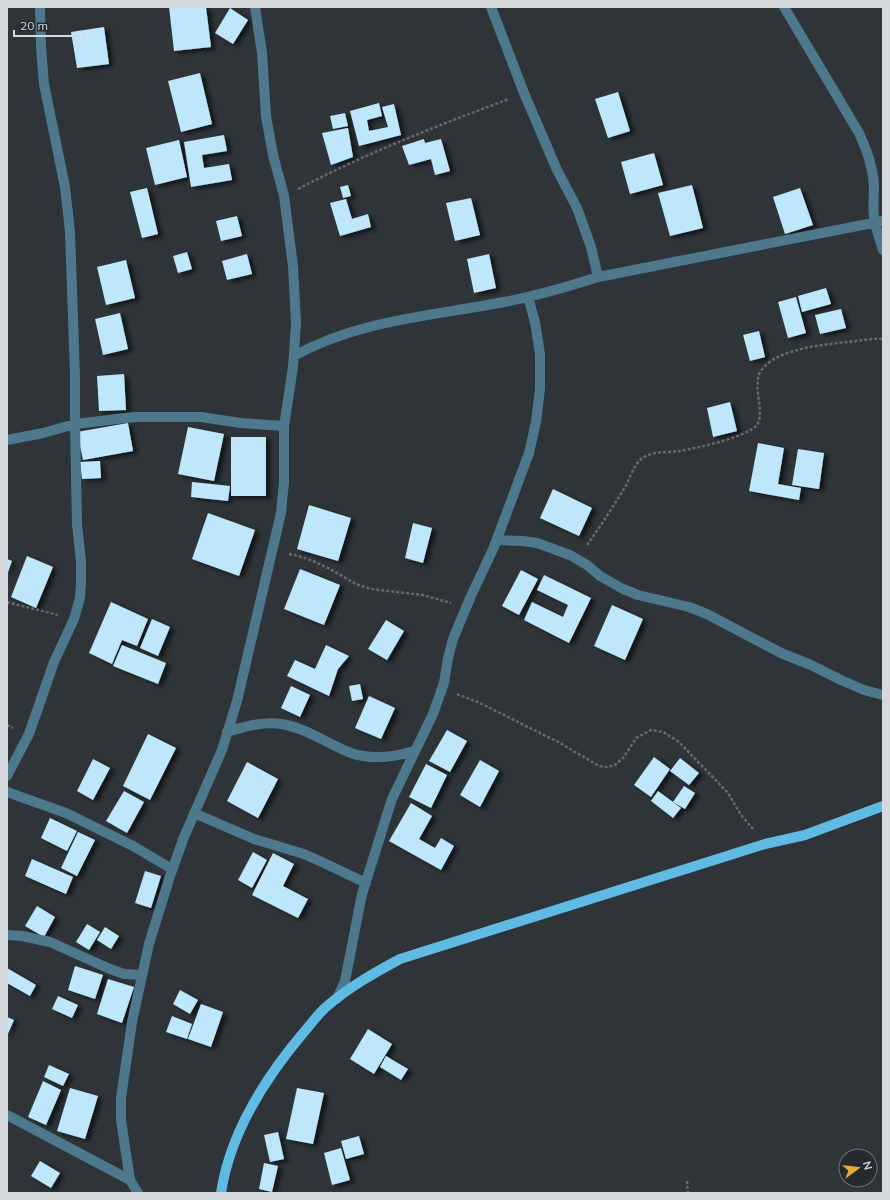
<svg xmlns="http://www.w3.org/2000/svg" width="890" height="1200" font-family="Mulish,sans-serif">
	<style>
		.building { fill: #bee7fc; filter: url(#shadow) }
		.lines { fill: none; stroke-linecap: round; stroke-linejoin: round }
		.path { stroke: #656a6e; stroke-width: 2.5; stroke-dasharray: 3 2; stroke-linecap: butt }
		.minor { stroke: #4e788c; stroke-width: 10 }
		.major { stroke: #5fbbe4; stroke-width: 10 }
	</style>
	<defs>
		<filter id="shadow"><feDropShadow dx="4.5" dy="2.5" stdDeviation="2" flood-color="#0009"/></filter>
	</defs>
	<rect width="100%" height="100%" fill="#2e3438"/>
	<!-- building -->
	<path class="building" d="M 169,7 L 206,7 L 211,47 L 174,51 Z
		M 230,8 L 248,20 L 233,44 L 215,33 Z
		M 104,27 L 109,64 L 77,68 L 71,32 Z
		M 200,73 L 212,124 L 181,132 L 168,81 Z
		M 618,92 L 630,131 L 608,138 L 595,99 Z
		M 379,103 L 382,116 L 367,120 L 369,131 L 388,127 L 382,107 L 394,104 L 401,135 L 359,146 L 350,111 Z
		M 345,113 L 348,126 L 333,129 L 330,116 Z
		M 348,128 L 353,157 L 331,165 L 322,133 Z
		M 224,135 L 227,151 L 202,155 L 204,168 L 229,164 L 232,180 L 191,187 L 184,142 Z
		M 424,139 L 425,143 L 441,139 L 450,171 L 435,175 L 431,159 L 409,165 L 402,146 Z
		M 179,140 L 187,177 L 155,185 L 146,148 Z
		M 654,153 L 663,185 L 630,194 L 621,162 Z
		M 348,185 L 351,196 L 343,198 L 340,187 Z
		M 692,185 L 703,228 L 670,236 L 658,193 Z
		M 147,188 L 158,234 L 142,238 L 130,192 Z
		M 800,188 L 813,225 L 785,234 L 773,197 Z
		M 471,198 L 480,235 L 455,241 L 446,203 Z
		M 346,199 L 352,219 L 368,214 L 371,227 L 340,236 L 330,203 Z
		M 237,216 L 242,236 L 221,241 L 216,221 Z
		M 187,252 L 192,269 L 178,273 L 173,256 Z
		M 247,254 L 252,274 L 227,280 L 222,261 Z
		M 489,254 L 496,288 L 474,293 L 467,259 Z
		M 126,260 L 135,298 L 106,305 L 97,267 Z
		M 826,288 L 831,304 L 802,312 L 798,296 Z
		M 796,297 L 806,333 L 788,338 L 778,302 Z
		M 841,309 L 846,328 L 820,334 L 815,315 Z
		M 120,313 L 128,349 L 103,355 L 95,319 Z
		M 759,331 L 765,357 L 750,361 L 743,335 Z
		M 124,374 L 126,410 L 99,411 L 97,376 Z
		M 730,402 L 737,431 L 713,437 L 707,408 Z
		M 128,423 L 133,451 L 83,460 L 77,432 Z
		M 188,427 L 224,434 L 214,481 L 178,474 Z
		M 231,437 L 266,437 L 266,496 L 231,496 Z
		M 758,443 L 784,448 L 778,484 L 801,488 L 799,500 L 749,491 Z
		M 798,449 L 824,453 L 819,489 L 792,485 Z
		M 100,461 L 101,478 L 82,479 L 80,462 Z
		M 192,482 L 230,486 L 228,501 L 191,497 Z
		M 553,489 L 592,508 L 579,536 L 540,518 Z
		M 309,505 L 351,518 L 338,561 L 297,549 Z
		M 208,513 L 255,530 L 239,576 L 192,559 Z
		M 413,523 L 432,528 L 423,563 L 405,558 Z
		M 27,556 L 53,567 L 36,608 L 11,597 Z
		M 7,559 L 12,561 L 7,575 Z
		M 300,569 L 340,585 L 324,625 L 284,609 Z
		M 521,570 L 538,579 L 519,615 L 502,606 Z
		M 544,575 L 591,598 L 569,643 L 524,620 L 532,602 L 563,617 L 568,605 L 537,590 Z
		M 111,602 L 148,619 L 137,646 L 122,640 L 112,664 L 89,653 Z
		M 612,605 L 643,619 L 625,660 L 594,646 Z
		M 152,619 L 170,627 L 158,656 L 140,648 Z
		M 386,620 L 404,631 L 387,660 L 368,649 Z
		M 122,645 L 166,663 L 158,684 L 113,666 Z
		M 326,645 L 349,656 L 338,669 L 329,696 L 287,676 L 295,660 L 315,669 Z
		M 360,684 L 363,699 L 352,701 L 349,686 Z
		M 291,686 L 310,695 L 300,717 L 281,708 Z
		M 369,696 L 395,708 L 381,739 L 355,728 Z
		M 447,730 L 467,741 L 450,772 L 429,761 Z
		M 148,734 L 176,748 L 150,800 L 123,786 Z
		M 654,757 L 670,769 L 651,797 L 634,785 Z
		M 680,758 L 699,773 L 689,785 L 670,771 Z
		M 93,759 L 110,768 L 93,800 L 77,791 Z
		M 480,760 L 499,771 L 480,807 L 460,795 Z
		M 247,762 L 278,779 L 258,818 L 227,801 Z
		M 426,764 L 447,775 L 431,808 L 409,797 Z
		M 684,786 L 695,793 L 685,809 L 673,802 Z
		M 124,791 L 144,802 L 127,833 L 106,821 Z
		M 658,791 L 681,808 L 673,818 L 651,801 Z
		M 411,803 L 432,816 L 419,839 L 435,848 L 441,838 L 454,846 L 441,870 L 389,841 Z
		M 50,818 L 77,831 L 67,851 L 41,838 Z
		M 78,832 L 95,840 L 77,876 L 61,868 Z
		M 253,852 L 267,860 L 252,888 L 238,880 Z
		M 273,853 L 294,864 L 283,886 L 308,899 L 298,918 L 252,895 Z
		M 32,859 L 73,877 L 66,894 L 25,876 Z
		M 145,871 L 161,876 L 151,908 L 135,903 Z
		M 37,906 L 55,917 L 44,937 L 25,926 Z
		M 87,924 L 100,932 L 89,950 L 76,942 Z
		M 105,927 L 119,936 L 111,949 L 97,940 Z
		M 75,966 L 103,975 L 95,999 L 68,990 Z
		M 7,968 L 36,985 L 30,996 L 7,983 Z
		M 108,979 L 134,987 L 122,1023 L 97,1014 Z
		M 180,990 L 198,1000 L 190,1014 L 173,1004 Z
		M 58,996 L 78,1005 L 72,1018 L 52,1009 Z
		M 201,1004 L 223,1012 L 211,1047 L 188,1039 Z
		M 172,1016 L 192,1024 L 187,1039 L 166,1032 Z
		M 7,1017 L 14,1020 L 7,1036 Z
		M 368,1029 L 392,1044 L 374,1074 L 350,1059 Z
		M 386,1056 L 408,1069 L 401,1080 L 380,1067 Z
		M 49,1065 L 69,1074 L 63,1086 L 44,1077 Z
		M 43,1081 L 61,1090 L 46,1125 L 28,1117 Z
		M 70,1088 L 98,1096 L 85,1139 L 57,1131 Z
		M 297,1088 L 324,1093 L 313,1144 L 286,1139 Z
		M 278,1132 L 284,1159 L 270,1162 L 264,1135 Z
		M 359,1136 L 364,1154 L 346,1159 L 341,1141 Z
		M 341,1148 L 350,1180 L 332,1185 L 324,1153 Z
		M 40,1161 L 60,1173 L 51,1188 L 31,1176 Z
		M 264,1163 L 278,1166 L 272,1192 L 259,1189 Z"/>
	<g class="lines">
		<!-- path -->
		<path class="path" d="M 298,189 C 367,153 436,126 509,99
			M 587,545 C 600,527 612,508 624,489 C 629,481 633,467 640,460 C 651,450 667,453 680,451 C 697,448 742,438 755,427 C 767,417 752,387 760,372 C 764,366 770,361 776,358 C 800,346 830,344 856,341 C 865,340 874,338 883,339
			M 289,554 L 302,557 L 313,561 L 330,569 L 356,584 L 371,589 L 423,595 L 451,603
			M 7,602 L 58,615
			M 457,694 L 480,703 L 560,743 L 599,766 L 607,767 L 615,765 L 623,758 L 636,738 L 651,730 L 663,732 L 679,742 L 728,793 L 741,815 L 753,829
			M 7,725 L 13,728
			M 687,1181 L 688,1193"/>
		<!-- minor -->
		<path class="minor" d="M 491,7 L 524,93 L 557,170 L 577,208 L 591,247 L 598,277
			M 784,7 L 859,133 C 867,151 873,167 874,186 C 874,199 872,211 875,223 C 877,232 880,241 883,250
			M 294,356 C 358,320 433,316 504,302 C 536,296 567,287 598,277 L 883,221
			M 7,440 L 43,433 L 75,424 L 134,417 L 201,417 L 241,423 L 284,426
			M 497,540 L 523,541 L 537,543 L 570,555 L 587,565 L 600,576 L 623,589 L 638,595 L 689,607 L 707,614 L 781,653 L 811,665 L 841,680 L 864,690 L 883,695
			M 227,732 C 244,727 263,721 281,724 C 307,728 327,744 351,753 C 371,760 394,757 414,751
			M 7,776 L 29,734 L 54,662 L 74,619 L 80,598 L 81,583 L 81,561 L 77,525 L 75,424 L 75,376 L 70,232 L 65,187 L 44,84 L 41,47 L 40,7
			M 7,792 L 66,813 L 133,846 L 172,869
			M 194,813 L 254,839 L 304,854 L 324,863 L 366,883
			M 7,935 L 22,936 L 50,942 L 110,969 L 124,974 L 142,975
			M 337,999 L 345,981 L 362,894 L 392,799 L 433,714 L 444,683 L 448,658 L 453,639 L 471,596 L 494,547 L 529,453 L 536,422 L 540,389 L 540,354 L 535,322 L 528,297
			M 7,1115 L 130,1180
			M 138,1193 L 130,1180 L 121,1120 L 121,1098 L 132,1022 L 149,944 L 170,876 L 184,837 L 222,750 L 237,701 L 281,513 L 284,482 L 284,426 L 293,367 L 296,323 L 293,266 L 284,196 L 273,155 L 266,116 L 262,53 L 255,7"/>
		<!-- major -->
		<path class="major" d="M 221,1193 C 230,1133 265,1078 304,1032 C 311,1024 318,1014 326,1007 C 349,987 374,973 400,959 L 765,844 L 805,835 L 883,806"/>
	</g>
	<!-- border -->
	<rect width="890" height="1200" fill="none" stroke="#d5d9db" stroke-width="16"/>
	<!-- north arrow -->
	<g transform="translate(858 1168) rotate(75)"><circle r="19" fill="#242a2e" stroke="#6b7073"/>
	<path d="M0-3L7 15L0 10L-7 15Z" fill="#e7ac37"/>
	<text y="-6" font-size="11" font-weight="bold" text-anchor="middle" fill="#d5d9db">N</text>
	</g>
	<!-- scale -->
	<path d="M14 30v6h70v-6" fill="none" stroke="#d5d9db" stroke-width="2"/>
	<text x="20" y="30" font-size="12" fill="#d5d9db" stroke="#242a2e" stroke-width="3" paint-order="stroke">20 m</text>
</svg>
